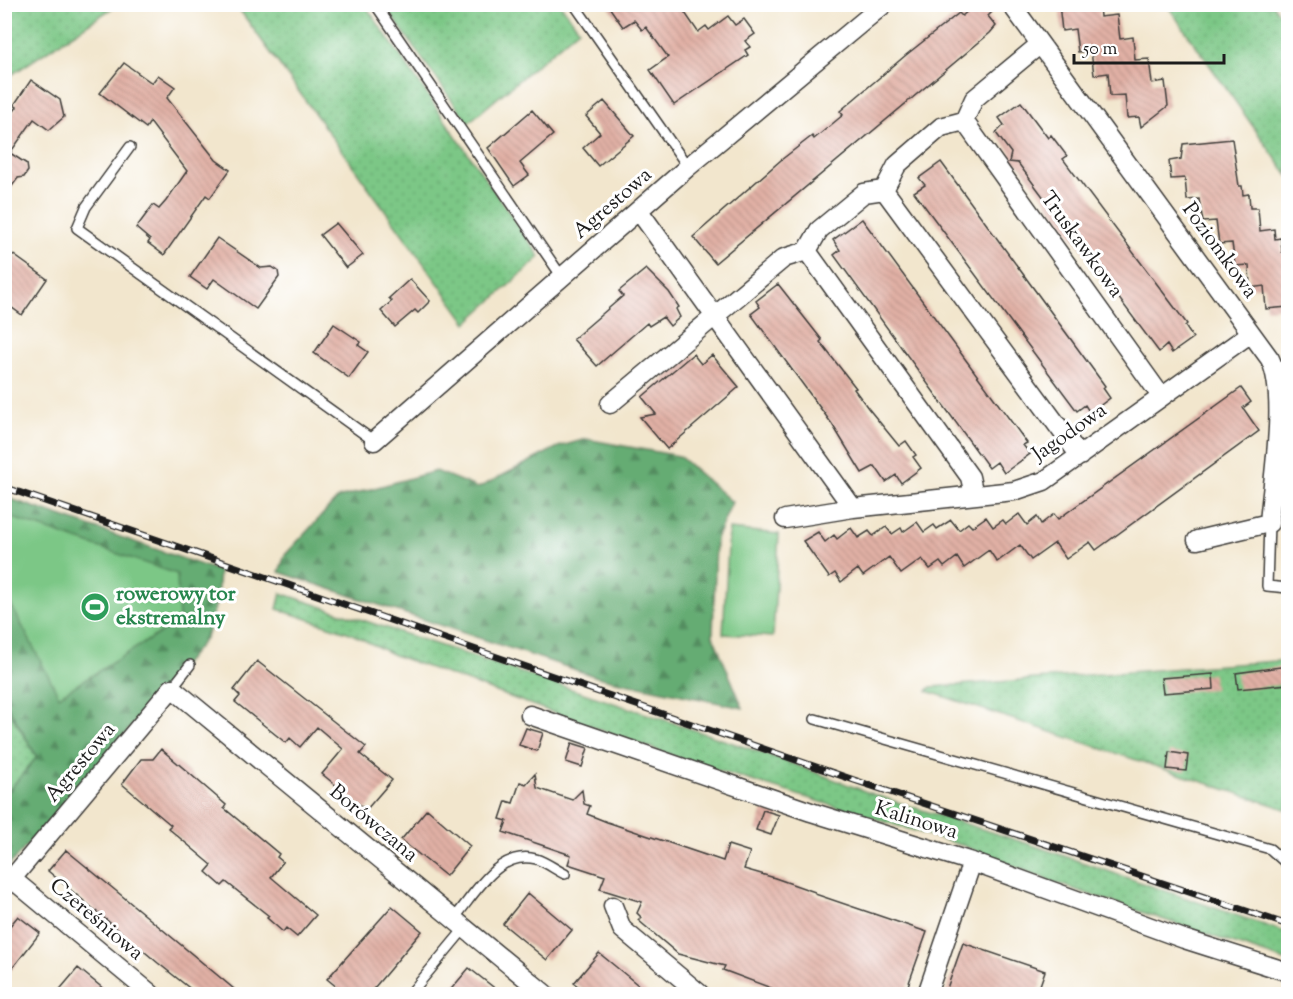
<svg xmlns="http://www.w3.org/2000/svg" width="1293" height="999" font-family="'Sorts Mill Goudy',serif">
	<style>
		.grass { fill: url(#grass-dots); stroke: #4c7251; stroke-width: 1.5 }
		.forest { fill: url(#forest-firs); stroke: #406448; stroke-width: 1.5 }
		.pitch { fill: #7cc786; stroke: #4c7251; stroke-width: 1.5 }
		.building { fill: url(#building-back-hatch) }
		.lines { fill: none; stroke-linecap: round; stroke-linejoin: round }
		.lane-casing { stroke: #3c3a37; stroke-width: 12 }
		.street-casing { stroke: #3c3a37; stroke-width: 21 }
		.lane { stroke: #fff; stroke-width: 9 }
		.street { stroke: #fff; stroke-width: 18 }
		.rail-casing { stroke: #1c1c1c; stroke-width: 7 }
		.rail { stroke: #fff; stroke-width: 4.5; stroke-dasharray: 14; stroke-linecap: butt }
		.labels { text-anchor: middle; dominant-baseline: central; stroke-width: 6; stroke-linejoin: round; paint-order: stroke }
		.street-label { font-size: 21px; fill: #1c1c1c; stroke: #fff }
		.leisure-label { font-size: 21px; font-weight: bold; fill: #27864d; stroke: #fff; text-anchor: start }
	</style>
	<defs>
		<pattern id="grass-dots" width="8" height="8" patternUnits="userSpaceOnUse" patternTransform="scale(1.5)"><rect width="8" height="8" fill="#7cc786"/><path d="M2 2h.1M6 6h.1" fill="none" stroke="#6baa73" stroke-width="1.8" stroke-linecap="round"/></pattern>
		<pattern id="forest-firs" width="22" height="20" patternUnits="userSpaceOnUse" patternTransform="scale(1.5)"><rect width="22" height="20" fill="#65ac73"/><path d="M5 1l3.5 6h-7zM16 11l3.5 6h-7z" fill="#528b5e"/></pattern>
		<pattern id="building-back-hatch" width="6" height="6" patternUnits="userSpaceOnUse" patternTransform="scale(1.5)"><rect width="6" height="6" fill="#e1b0a5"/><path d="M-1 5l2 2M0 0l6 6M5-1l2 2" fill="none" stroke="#c0978d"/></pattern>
	</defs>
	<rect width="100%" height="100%" fill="#fff"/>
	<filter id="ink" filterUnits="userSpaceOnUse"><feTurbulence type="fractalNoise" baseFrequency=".0167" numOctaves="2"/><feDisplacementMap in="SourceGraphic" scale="12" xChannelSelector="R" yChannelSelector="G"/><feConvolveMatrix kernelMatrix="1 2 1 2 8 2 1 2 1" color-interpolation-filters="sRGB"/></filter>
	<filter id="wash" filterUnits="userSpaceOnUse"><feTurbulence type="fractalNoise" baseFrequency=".008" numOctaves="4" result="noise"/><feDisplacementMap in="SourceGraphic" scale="24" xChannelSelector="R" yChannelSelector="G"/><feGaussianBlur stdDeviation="1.35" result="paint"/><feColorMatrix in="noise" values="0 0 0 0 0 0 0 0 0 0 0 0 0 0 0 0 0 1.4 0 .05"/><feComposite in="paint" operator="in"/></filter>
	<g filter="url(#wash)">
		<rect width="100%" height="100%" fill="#f2e6cd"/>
		<!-- grass -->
		<path class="grass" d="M 5,4 L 116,4 L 117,5 L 5,79 Z
			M 236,5 L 365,5 L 540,257 L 467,323 Z
			M 384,5 L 561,5 L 579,29 L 468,123 Z
			M 1167,5 L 1273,5 L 1288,25 L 1288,176 Z
			M 281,593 L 659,718 L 780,759 L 875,795 L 1038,847 L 1288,933 L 1288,962 L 1053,882 L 964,846 L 687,761 L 394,655 L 350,633 L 277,609 Z
			M 1288,660 L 1288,810 L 927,691 L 931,687 Z
			M 4,702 L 37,757 L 5,795 L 4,795 Z"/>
		<!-- forest -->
		<path class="forest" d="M 586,439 L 679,456 L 732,502 L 716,539 L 713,636 L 743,708 L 597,677 L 279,572 L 285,555 L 338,498 L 436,471 L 478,488 L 558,447 Z
			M 5,497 L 219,571 L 217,600 L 206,638 L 88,778 L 5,870 L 5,795 L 37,757 L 5,702 Z"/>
		<!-- pitch -->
		<path class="pitch" d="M 4,515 L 177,574 L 179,621 L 59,696 L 5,593 Z
			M 729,529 L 779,534 L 773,637 L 723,634 Z"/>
		<g id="blocks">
			<!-- building -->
			<path class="building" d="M 607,4 L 679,4 L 698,32 L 706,26 L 709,30 L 728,16 L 735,25 L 744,19 L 755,34 L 745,41 L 750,47 L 745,50 L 748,55 L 674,105 L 650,70 L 668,57 L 646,27 L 642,30 L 634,20 L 623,27 Z
				M 976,4 L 1000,4 L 988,16 L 996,26 L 990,33 L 715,263 L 693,237 L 781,160 L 812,136 L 814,139 L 843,115 L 840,111 L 906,55 L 959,13 L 962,16 Z
				M 1059,4 L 1099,4 L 1100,17 L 1117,15 L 1120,39 L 1133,37 L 1135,60 L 1149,59 L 1152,83 L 1165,81 L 1168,106 L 1141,127 L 1139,117 L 1127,118 L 1125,95 L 1110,96 L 1108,73 L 1094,75 L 1091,51 L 1078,52 L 1075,29 L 1062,31 Z
				M 124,63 L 152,83 L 158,75 L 175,87 L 167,98 L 216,160 L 230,170 L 210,198 L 206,195 L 164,255 L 148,243 L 150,240 L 136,228 L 153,205 L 159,209 L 166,201 L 187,171 L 150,122 L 146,128 L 100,93 Z
				M 31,80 L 60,100 L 64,117 L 49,130 L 34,119 L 10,153 L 27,164 L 28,171 L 24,177 L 18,178 L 4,197 L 4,125 L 17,107 L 14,105 Z
				M 604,101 L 634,136 L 598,166 L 583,148 L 600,133 L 586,116 Z
				M 1021,102 L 1048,138 L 1051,135 L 1067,156 L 1063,159 L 1187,324 L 1185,326 L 1193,338 L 1172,353 L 1167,345 L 1159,352 L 1018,163 L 1009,162 L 1011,153 L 996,133 L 1004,125 L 999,118 Z
				M 532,110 L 553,135 L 520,163 L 529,175 L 514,186 L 488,148 Z
				M 1232,139 L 1239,186 L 1242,186 L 1243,195 L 1249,194 L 1250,208 L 1258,208 L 1260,231 L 1274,229 L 1275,239 L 1281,238 L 1282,252 L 1288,252 L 1288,307 L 1266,309 L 1264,286 L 1250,288 L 1249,265 L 1235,266 L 1232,243 L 1219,244 L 1216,221 L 1203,222 L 1199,199 L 1187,200 L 1185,178 L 1171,179 L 1169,161 L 1181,159 L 1183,144 Z
				M 941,162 L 1105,386 L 1103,388 L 1110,398 L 1090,413 L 1085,405 L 1077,411 L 914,192 L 925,185 L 919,178 Z
				M 862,219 L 1027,443 L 1023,445 L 1030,454 L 1004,473 L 997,462 L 989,468 L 834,255 L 840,250 L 833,240 Z
				M 336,223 L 363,255 L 346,268 L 320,235 Z
				M 217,238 L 261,268 L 272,267 L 278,271 L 279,277 L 256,309 L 214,279 L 207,289 L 190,277 Z
				M 4,248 L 47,279 L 22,315 L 4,302 Z
				M 646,269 L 669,292 L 679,307 L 676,309 L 680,317 L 670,326 L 663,317 L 649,326 L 647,323 L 597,366 L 573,339 L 623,296 L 619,291 Z
				M 410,279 L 430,301 L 418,313 L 415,310 L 395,327 L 381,311 L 392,301 L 389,298 Z
				M 778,284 L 822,340 L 820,342 L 856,388 L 854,389 L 868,408 L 899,446 L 906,441 L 916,455 L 913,457 L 921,468 L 901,483 L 896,475 L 886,482 L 875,466 L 862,473 L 832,424 L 751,314 L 760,307 L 756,301 Z
				M 334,324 L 361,342 L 358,345 L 368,352 L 349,378 L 314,353 Z
				M 693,354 L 701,364 L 712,355 L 739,387 L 667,449 L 640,417 L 656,414 L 642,397 Z
				M 1241,388 L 1251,402 L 1243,408 L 1259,431 L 1096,550 L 1090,542 L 1066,559 L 1055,543 L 1031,560 L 1020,545 L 997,562 L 989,550 L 964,568 L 957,557 L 944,567 L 940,562 L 930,569 L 922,559 L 901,574 L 889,557 L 863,576 L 858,569 L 841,582 L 835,573 L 829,577 L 803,541 L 818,532 L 825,542 L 834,535 L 837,539 L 851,528 L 858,538 L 869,531 L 873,536 L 886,527 L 892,534 L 901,528 L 903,532 L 917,522 L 924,532 L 934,525 L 937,529 L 951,520 L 959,530 L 968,523 L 972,527 L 986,517 L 993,527 L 1003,520 L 1006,524 L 1019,514 L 1027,525 L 1037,517 L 1041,524 L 1054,514 L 1058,519 Z
				M 257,661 L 366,747 L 360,754 L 392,780 L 366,810 L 322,774 L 343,749 L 317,727 L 300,747 L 290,738 L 286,743 L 235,702 L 240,696 L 234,690 Z
				M 1288,666 L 1288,684 L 1238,689 L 1236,673 Z
				M 1213,674 L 1214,689 L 1163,693 L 1161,678 Z
				M 526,728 L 543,733 L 537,751 L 519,745 Z
				M 572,743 L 588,748 L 582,767 L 566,762 Z
				M 161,749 L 217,797 L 226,805 L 224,808 L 279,854 L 277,857 L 283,862 L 271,877 L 316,915 L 297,937 L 286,928 L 283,932 L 267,918 L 269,916 L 226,882 L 222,886 L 206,872 L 212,865 L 168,828 L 171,825 L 122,784 L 141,759 L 153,759 Z
				M 1169,752 L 1188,755 L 1186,771 L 1167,769 Z
				M 535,774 L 537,788 L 572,800 L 582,790 L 584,804 L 590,806 L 587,814 L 607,822 L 723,861 L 728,845 L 750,852 L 744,869 L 775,878 L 815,892 L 815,894 L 927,932 L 905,994 L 787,994 L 723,970 L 725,966 L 678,954 L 638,920 L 641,917 L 637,913 L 642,902 L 600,889 L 605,876 L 568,864 L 571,855 L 503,832 L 507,821 L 500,819 L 506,801 L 513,803 L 520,782 L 526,784 Z
				M 427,809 L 470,846 L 446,876 L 401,840 Z
				M 763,810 L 779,815 L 771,835 L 756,830 Z
				M 66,850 L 121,895 L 240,994 L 197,994 L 158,963 L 48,871 Z
				M 528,893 L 572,930 L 547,960 L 503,924 Z
				M 392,906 L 422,931 L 369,994 L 332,994 L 338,988 L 327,979 Z
				M 18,916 L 40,933 L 4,979 L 4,933 Z
				M 963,943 L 1045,971 L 1037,994 L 945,994 Z
				M 599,953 L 621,971 L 649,994 L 588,994 L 574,983 Z
				M 78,968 L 110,994 L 56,994 Z
				M 469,968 L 502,994 L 447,994 Z"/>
		</g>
	</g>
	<g filter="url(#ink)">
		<use href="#blocks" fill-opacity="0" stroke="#3c3a37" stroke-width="1.5"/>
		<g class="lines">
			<!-- lane casing -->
			<g class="lane-casing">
				<path id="lane" d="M 375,4 L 562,277
					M 574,4 L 688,167
					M 130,147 L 86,207 L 77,228 L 374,441
					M 1269,523 L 1267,586 L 1288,588
					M 172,688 L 190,665
					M 815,719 L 1270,849 L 1288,865
					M 453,920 C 474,895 498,849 536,859 C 546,862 556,870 565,874
					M 410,994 L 464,929"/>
			</g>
			<!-- street casing -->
			<g class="street-casing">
				<path id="street" d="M 1011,4 L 1270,359 C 1288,396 1272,481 1269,523 L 1197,540
					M 964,121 L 1161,396
					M 884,190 L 1080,456
					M 639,211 L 853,508
					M 807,251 L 970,477 L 974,495
					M 610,404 L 784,258 L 807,251 L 819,230 L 864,193 L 884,190 L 897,165 L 941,127 L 964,121 L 974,99 L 1039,45
					M 374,441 L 688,167 L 884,4
					M 785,519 L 853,508 L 1014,491 L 1044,481 L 1251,333
					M 530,715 L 811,812 L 972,862 L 1184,939 L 1288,972
					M 12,879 L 151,994
					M 4,888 L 172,688 L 545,994
					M 613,906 L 622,929 L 700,994
					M 927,994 L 972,862"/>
			</g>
			<!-- lane -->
			<use href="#lane" class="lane"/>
			<!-- street -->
			<use href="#street" class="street"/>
			<!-- rail casing -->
			<g class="rail-casing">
				<path id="rail" d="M 4,487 L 854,780 L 1288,925"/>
			</g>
			<!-- rail -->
			<use href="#rail" class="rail"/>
		</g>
	</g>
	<!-- icons -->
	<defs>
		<g id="stadium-disc" transform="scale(1.5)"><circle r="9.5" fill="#2e9e5b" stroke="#fff"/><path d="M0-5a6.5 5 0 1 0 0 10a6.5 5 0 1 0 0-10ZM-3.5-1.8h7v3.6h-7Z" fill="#fff"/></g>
	</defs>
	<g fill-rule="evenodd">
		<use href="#stadium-disc" x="95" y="607"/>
	</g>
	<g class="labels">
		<!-- street labels -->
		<g class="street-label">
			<text transform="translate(613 204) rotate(-41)">Agrestowa</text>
			<text transform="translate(1081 245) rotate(54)">Truskawkowa</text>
			<text transform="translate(1219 251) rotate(54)">Poziomkowa</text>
			<text transform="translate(1070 433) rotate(-35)">Jagodowa</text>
			<text transform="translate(81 763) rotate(-50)">Agrestowa</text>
			<text transform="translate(916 821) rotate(17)">Kalinowa</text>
			<text transform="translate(373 824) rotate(40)">Borówczana</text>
			<text transform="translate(96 920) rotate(40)">Czereśniowa</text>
		</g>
		<!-- leisure labels -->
		<g class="leisure-label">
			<text x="116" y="595">rowerowy tor<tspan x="116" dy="24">ekstremalny</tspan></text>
		</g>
	</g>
	<!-- margin -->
	<rect width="1293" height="999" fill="none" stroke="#fff" stroke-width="24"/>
	<!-- scale -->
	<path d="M1074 54v9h150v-9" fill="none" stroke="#1c1c1c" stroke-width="3"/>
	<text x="1083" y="54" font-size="18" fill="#1c1c1c" stroke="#ffffff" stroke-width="4.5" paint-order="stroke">50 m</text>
</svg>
